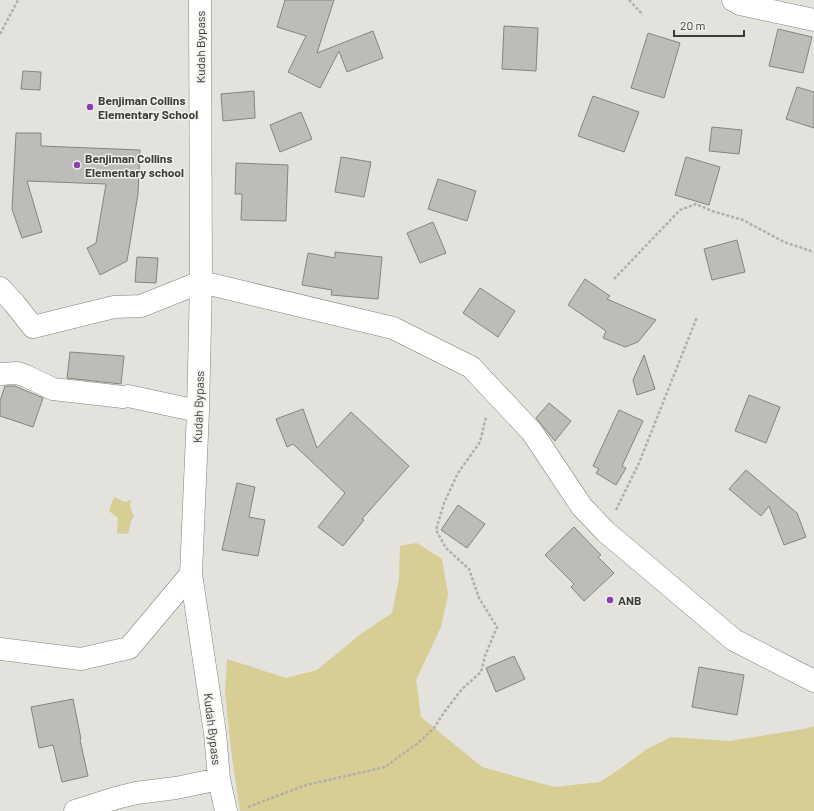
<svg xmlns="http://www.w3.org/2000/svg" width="814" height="811" font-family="Barlow,sans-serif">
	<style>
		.green { fill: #d6ce94 }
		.building { fill: #bdbcb7; stroke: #858580 }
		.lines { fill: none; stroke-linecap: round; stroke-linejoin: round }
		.minor-casing { stroke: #82817d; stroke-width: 23 }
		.path { stroke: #b0afab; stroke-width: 2.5; stroke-dasharray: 3 2; stroke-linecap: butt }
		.minor { stroke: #fff; stroke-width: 22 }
		.poi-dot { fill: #883fb2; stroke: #f0f0eb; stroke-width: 1.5 }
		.labels { text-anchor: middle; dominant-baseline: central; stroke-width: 3; stroke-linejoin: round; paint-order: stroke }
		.street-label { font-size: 12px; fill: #3c3c3a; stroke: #f0f0eb }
		.poi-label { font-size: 12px; font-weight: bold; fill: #3c3c3a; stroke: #f0f0eb; text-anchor: start }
	</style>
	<rect width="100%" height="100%" fill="#e3e2dd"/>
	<!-- green -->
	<path class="green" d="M 114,497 L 125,502 L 131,500 L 130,507 L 134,517 L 131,521 L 128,534 L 117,533 L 118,518 L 109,511 Z
		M 417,543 L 442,559 L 448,595 L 441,627 L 416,680 L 421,717 L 482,767 L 554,787 L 600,782 L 621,768 L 647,749 L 671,737 L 729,741 L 804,729 L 814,726 L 814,811 L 240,811 L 231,750 L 225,693 L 227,659 L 286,678 L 317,670 L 362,633 L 392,613 L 399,579 L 400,546 Z"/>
	<!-- building -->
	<path class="building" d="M 285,0 L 334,0 L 317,53 L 373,31 L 383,58 L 347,72 L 339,51 L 320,88 L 288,72 L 306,36 L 277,27 Z
		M 504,26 L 538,28 L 536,71 L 502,69 Z
		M 778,29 L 812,37 L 803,73 L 769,66 Z
		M 648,33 L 680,43 L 664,98 L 631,88 Z
		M 23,71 L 41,72 L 40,90 L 21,89 Z
		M 797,87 L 814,92 L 814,128 L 786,119 Z
		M 254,91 L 255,118 L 223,121 L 221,94 Z
		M 593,96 L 639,112 L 624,152 L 578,136 Z
		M 301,112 L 312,139 L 280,152 L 270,125 Z
		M 712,127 L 742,130 L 739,154 L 709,151 Z
		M 16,133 L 41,133 L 41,146 L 140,150 L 138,194 L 127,261 L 100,275 L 87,248 L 96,243 L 106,184 L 27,181 L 42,232 L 22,238 L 12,209 Z
		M 341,157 L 371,162 L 364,197 L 335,192 Z
		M 686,157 L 720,167 L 709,205 L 675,195 Z
		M 236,163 L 288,165 L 286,221 L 241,220 L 242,194 L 235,194 Z
		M 438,179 L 476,191 L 467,221 L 428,209 Z
		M 433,222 L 446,253 L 420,263 L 407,233 Z
		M 737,240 L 745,272 L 712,280 L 704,249 Z
		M 335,252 L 382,257 L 378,299 L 331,295 L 332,290 L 302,285 L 308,253 L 335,258 Z
		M 137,257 L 158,258 L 156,283 L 135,282 Z
		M 585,279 L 610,296 L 607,299 L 656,320 L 638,342 L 625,347 L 603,338 L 606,331 L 568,305 Z
		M 480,288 L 515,311 L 498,337 L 463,313 Z
		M 70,352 L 124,356 L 121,384 L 67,378 Z
		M 644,355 L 655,389 L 637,395 L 633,380 Z
		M 5,386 L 15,386 L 43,398 L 33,427 L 0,416 L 0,401 Z
		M 749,395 L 780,407 L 766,443 L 735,431 Z
		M 549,403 L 571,421 L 555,441 L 536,418 Z
		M 303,409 L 317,448 L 351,412 L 409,466 L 362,519 L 364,520 L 343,546 L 318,527 L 345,493 L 293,444 L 287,447 L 276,419 Z
		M 619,410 L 643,421 L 622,466 L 626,468 L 616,485 L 596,473 L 599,469 L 593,466 Z
		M 746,470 L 797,513 L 806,537 L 784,545 L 769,506 L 761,516 L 729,489 Z
		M 237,483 L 255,487 L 249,517 L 265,520 L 258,556 L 222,550 Z
		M 458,505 L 485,524 L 467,548 L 441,530 Z
		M 574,527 L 601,555 L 598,557 L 614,573 L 584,601 L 571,587 L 574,584 L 545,555 Z
		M 514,656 L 525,679 L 496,692 L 486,668 Z
		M 699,667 L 744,675 L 737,715 L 692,707 Z
		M 73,699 L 81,739 L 80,740 L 88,776 L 62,782 L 53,745 L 39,748 L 31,707 Z"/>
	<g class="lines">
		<!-- minor casing -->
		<g class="minor-casing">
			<path id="minor" d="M 200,0 L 201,282 L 198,411 L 191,574 L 215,733 L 219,779 L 226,811
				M 733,0 L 740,4 L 814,20
				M 0,288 L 14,303 L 33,327 L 114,307 L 141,306 L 201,282 L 393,328 L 471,367 L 532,432 L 582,507 L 606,532 L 734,640 L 814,681
				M 0,374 L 17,373 L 26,376 L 53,389 L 123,397 L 128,396 L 198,411
				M 0,649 L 81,659 L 129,648 L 191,574
				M 75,811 L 116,798 L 136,793 L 176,788 L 219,779"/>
		</g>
		<!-- path -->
		<path class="path" d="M 629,0 L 643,15
			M 0,34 L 18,0
			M 614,279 L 680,210 L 696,204 L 712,211 L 743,220 L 784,242 L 814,252
			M 616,510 L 639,463 L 697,317
			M 248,807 L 306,785 L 385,767 L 418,743 L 434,728 L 445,711 L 462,689 L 481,672 L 485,656 L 497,627 L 479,598 L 469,569 L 446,548 L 436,530 L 444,503 L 458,473 L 480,442 L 486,417"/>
		<!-- minor -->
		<use href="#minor" class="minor"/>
	</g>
	<!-- markers -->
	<g class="poi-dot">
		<circle cx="90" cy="107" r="4"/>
		<circle cx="77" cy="165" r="4"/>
		<circle cx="610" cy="600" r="4"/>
	</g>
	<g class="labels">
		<!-- street labels -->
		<g class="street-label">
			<text transform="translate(200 47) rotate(-90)">Kudah Bypass</text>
			<text transform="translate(198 407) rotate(-88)">Kudah Bypass</text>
			<text transform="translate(213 729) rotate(83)">Kudah Bypass</text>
		</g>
		<!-- poi labels -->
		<g class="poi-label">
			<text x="98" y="100">Benjiman Collins<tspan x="98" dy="14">Elementary School</tspan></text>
			<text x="85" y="158">Benjiman Collins<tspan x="85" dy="14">Elementary school</tspan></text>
			<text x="618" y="600">ANB</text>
		</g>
	</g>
	<!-- scale -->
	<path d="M674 30v6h70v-6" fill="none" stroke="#3c3c3a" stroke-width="2"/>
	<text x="680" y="30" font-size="12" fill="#3c3c3a" stroke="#f0f0eb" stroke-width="3" paint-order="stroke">20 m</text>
</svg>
